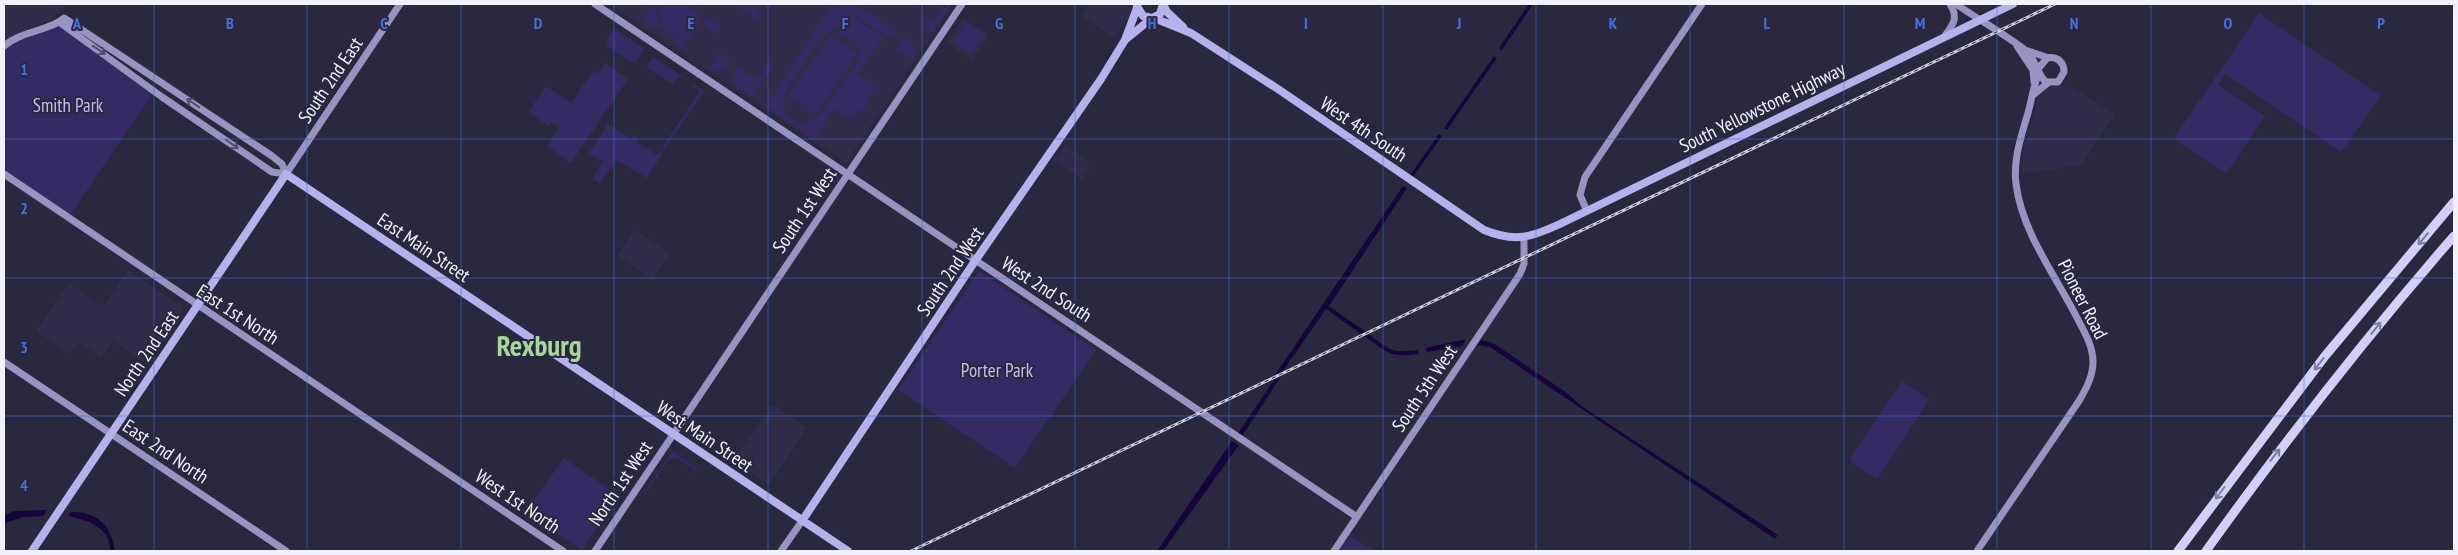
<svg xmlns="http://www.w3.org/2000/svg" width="2458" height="555" font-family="'PT Sans Narrow',sans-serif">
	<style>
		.built { fill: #302c49 }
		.green { fill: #352a63; fill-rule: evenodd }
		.water { fill: #16043c }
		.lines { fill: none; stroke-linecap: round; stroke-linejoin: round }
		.secondary { stroke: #9893c1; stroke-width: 7 }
		.primary { stroke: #b6b0ec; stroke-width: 8 }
		.highway { stroke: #d3cffa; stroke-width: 9 }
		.rail-casing { stroke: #cbcbd9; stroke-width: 3 }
		.rail { stroke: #2a283e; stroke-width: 1; stroke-dasharray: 4; stroke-linecap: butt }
		.oneway { stroke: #504d6c }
		.oneway2 { stroke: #7e7c9c }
		.grid { fill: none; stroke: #476fdf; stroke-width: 1; stroke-opacity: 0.55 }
		.labels { text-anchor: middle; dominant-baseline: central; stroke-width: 4; stroke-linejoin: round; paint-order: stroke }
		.street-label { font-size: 19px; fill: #f1f1fd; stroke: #2a283e }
		.park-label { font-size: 19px; fill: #c2bcf3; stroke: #2a283e }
		.town-label { font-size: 29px; font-weight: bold; fill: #a7d899; stroke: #2a283e }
		.grid-label { font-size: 16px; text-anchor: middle; font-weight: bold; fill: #476fdf; stroke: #2a283e; stroke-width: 4; stroke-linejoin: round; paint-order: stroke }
	</style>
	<rect width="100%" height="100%" fill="#2a283e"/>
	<!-- built -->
	<path class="built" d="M 4,4 L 68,4 L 51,19 L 4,40 Z
		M 608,4 L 953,4 L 846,163 Z
		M 1088,4 L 1131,4 L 1132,11 L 1115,38 L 1081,15 Z
		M 963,18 L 989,35 L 972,61 L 946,43 Z
		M 2052,85 L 2074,88 L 2115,114 L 2081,165 L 2021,174 L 2024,148 L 2038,98 Z
		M 1065,144 L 1093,164 L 1082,179 L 1053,161 Z
		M 634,230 L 670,254 L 652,280 L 617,256 Z
		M 128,270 L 184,308 L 146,364 L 113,341 L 101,358 L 79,343 L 70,354 L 36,331 L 69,283 L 103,306 Z
		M 771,404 L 807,428 L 769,485 L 733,461 Z"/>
	<!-- green -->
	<path class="green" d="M 664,4 L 685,4 L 699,15 C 693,20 690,29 683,33 C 663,42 653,19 664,4 Z
		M 734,4 L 754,4 L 761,17 L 757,23 L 754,21 L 755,18 Z
		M 844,4 C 861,6 888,22 896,36 L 887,37 L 841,7 Z
		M 932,4 L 943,9 L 947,4 L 952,4 L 933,33 L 924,26 L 929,18 L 934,21 L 940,11 Z
		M 651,6 L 656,13 L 660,28 L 645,24 L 644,15 Z
		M 831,6 L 840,8 L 882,37 L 882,40 L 858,74 L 875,86 L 869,95 L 871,99 L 863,110 L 858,111 L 851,120 L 835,108 L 813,140 L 766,106 ZM 835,28 L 841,28 L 839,32 L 860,47 C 861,64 848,77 838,90 C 826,108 805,141 784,110 L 783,98 L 785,91 L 823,36 Z
		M 2259,13 L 2381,96 L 2341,152 L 2225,74 L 2218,85 L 2265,116 L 2226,174 L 2174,138 Z
		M 700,16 L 701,21 L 682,49 L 680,48 L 672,36 C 688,38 690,26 700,16 Z
		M 707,16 L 721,26 L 715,35 L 702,24 Z
		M 967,22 L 985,34 L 971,55 L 953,42 Z
		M 60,24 L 155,90 L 68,218 L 4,175 L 4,46 Z
		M 614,28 L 645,49 L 634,64 L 607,46 L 608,43 L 606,42 Z
		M 831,35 L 858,54 L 815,114 L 788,95 Z
		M 904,36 L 918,51 L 912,59 L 898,49 L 901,38 Z
		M 719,53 L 731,62 L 725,70 L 712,71 L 708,69 Z
		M 653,57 L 689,80 L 679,76 L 673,84 L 647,67 Z
		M 769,62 L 774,64 L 751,98 L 737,87 L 733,73 L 738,67 L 753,77 L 756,74 L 759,77 Z
		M 605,63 L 628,79 L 571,163 L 547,146 L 559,128 L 551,122 L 548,126 L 528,112 L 546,86 L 571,103 L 593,71 L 598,74 Z
		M 693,84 L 705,91 L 664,149 L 663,146 L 700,91 L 693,86 Z
		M 608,124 L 631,139 L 634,135 L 638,138 L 636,141 L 656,155 L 660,152 L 663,153 L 647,178 L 616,160 L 600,184 L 592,179 L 603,162 L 589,153 Z
		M 979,271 L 1096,350 L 1015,468 L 898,390 Z
		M 1904,382 L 1929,400 L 1877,479 L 1851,462 L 1850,458 L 1901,383 Z
		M 672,451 L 697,468 L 693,473 L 694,469 L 676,458 L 669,459 L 658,475 L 659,479 L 656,478 L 646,493 L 648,495 L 644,493 Z
		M 564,458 L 609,489 L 612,506 L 582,550 L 525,513 Z
		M 1349,538 L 1354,538 L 1374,551 L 1340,551 Z"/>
	<!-- water -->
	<path class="water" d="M 1529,4 L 1533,4 L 1502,50 L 1499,48 Z
		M 1494,56 L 1497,58 L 1447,130 L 1444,128 Z
		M 1439,134 L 1442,136 L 1413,177 L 1410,175 Z
		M 1403,186 L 1407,188 L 1329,306 L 1366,332 L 1361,334 L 1326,309 L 1283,371 L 1275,375 Z
		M 1370,335 C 1391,351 1391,353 1418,350 L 1418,354 C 1389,358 1387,352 1364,336 Z
		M 1466,339 L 1462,346 L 1427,352 L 1426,348 Z
		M 1481,340 L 1493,343 L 1567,393 L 1580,405 L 1778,535 L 1775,539 L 1490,347 L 1478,345 Z
		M 1280,378 L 1242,436 L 1238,433 L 1274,380 Z
		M 1232,441 L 1239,445 L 1163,551 L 1157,551 Z
		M 47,510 L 43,516 L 24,517 L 4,523 L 4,516 L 14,511 Z
		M 71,512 C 98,512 111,525 115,551 L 110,551 C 111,527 87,520 68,516 Z"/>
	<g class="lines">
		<!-- secondary -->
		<path class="secondary" d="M 595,4 L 1357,517
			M 1956,4 C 1979,20 2003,33 2025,50 C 2037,60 2037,75 2046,82 L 2058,82 L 2064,72 C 2064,62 2057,56 2047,58 L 2039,68
			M 59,22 L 162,97 L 272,172 L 286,174
			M 1944,37 C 1953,25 1959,18 1950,4
			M 4,46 C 23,30 50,31 64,18 L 272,156 L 282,164 L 286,174
			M 2017,46 L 2033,70 L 2034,82
			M 2025,50 L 2049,58
			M 2033,95 L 2049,82
			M 4,174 L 563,551
			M 286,174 L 400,4
			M 1586,209 L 1580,195 L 1585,177 L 1702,4
			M 4,362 L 286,551
			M 595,551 L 962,4
			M 781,551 L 802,521
			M 1334,551 L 1520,274 L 1524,264 L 1524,238
			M 1977,551 L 2079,401 C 2086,389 2093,376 2093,362 C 2093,344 2082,328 2074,312 C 2053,272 2022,231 2016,184 C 2013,159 2021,137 2028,113 C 2032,99 2033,86 2039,73"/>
		<!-- primary -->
		<path class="primary" d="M 1163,4 L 1167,12 L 1183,27
			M 1137,6 L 1143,16 L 1152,18 L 1160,14 L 1163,4
			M 1154,18 L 1191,33 L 1278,89 L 1484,230 C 1516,243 1532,237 1562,223 L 2013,4
			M 1125,40 L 1152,18
			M 802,521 L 975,261 L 1101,79 L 1125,40 L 1137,8
			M 32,551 L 286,174 L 848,551"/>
		<!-- highway -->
		<path class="highway" d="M 2178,551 L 2325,356 L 2454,202
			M 2206,551 C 2284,442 2366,337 2454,236"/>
		<!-- rail casing -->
		<g class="rail-casing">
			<path id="rail" d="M 911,551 L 2055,4"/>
		</g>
		<!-- rail -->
		<use href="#rail" class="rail"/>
	</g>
	<!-- one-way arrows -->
	<defs><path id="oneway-shaft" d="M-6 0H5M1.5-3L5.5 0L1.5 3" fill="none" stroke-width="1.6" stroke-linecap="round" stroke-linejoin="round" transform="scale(1.25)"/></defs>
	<g class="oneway">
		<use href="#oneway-shaft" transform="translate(99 50) rotate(34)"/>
		<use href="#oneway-shaft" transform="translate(193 103) rotate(-146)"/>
		<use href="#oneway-shaft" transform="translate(232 144) rotate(35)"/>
	</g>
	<g class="oneway2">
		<use href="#oneway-shaft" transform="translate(2423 239) rotate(130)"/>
		<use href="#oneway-shaft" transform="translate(2376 328) rotate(-51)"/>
		<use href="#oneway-shaft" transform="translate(2319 364) rotate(128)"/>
		<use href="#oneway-shaft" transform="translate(2275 455) rotate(-52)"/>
		<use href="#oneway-shaft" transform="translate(2220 493) rotate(127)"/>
	</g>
	<!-- grid -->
	<path class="grid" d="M 154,4 L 154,551M 307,4 L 307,551M 461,4 L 461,551M 614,4 L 614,551M 768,4 L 768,551M 922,4 L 922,551M 1075,4 L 1075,551M 1229,4 L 1229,551M 1383,4 L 1383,551M 1536,4 L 1536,551M 1690,4 L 1690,551M 1844,4 L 1844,551M 1997,4 L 1997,551M 2151,4 L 2151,551M 2304,4 L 2304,551M 4,139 L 2454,139M 4,278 L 2454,278M 4,416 L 2454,416"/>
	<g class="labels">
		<!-- street labels -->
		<g class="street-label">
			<text transform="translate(330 80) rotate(-56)">South 2nd East</text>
			<text transform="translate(1762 107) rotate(-26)">South Yellowstone Highway</text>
			<text transform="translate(1364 129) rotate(34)">West 4th South</text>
			<text transform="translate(804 210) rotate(-56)">South 1st West</text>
			<text transform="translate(424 247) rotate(34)">East Main Street</text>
			<text transform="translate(950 271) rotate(-56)">South 2nd West</text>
			<text transform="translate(1047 289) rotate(33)">West 2nd South</text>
			<text transform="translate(2083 299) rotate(63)">Pioneer Road</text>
			<text transform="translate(238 314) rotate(33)">East 1st North</text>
			<text transform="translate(146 353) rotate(-56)">North 2nd East</text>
			<text transform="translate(1424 388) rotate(-56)">South 5th West</text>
			<text transform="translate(705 436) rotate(34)">West Main Street</text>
			<text transform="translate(166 451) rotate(34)">East 2nd North</text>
			<text transform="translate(620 483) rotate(-56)">North 1st West</text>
			<text transform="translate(518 501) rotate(34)">West 1st North</text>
		</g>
		<!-- park labels -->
		<g class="park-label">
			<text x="68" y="105">Smith Park</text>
			<text x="997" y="370">Porter Park</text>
		</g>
		<!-- town labels -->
		<g class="town-label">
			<text x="539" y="345">Rexburg</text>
		</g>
	</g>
	<g class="grid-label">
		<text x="77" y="29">A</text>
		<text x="230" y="29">B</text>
		<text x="384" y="29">C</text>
		<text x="538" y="29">D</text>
		<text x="691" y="29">E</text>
		<text x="845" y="29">F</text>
		<text x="999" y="29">G</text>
		<text x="1152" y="29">H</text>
		<text x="1306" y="29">I</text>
		<text x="1459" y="29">J</text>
		<text x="1613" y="29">K</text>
		<text x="1767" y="29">L</text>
		<text x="1920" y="29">M</text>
		<text x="2074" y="29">N</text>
		<text x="2228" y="29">O</text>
		<text x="2381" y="29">P</text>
		<text x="24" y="75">1</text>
		<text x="24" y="214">2</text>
		<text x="24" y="353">3</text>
		<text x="24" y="491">4</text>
	</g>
	<!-- border -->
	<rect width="2458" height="555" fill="none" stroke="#f1f1fd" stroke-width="10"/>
</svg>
